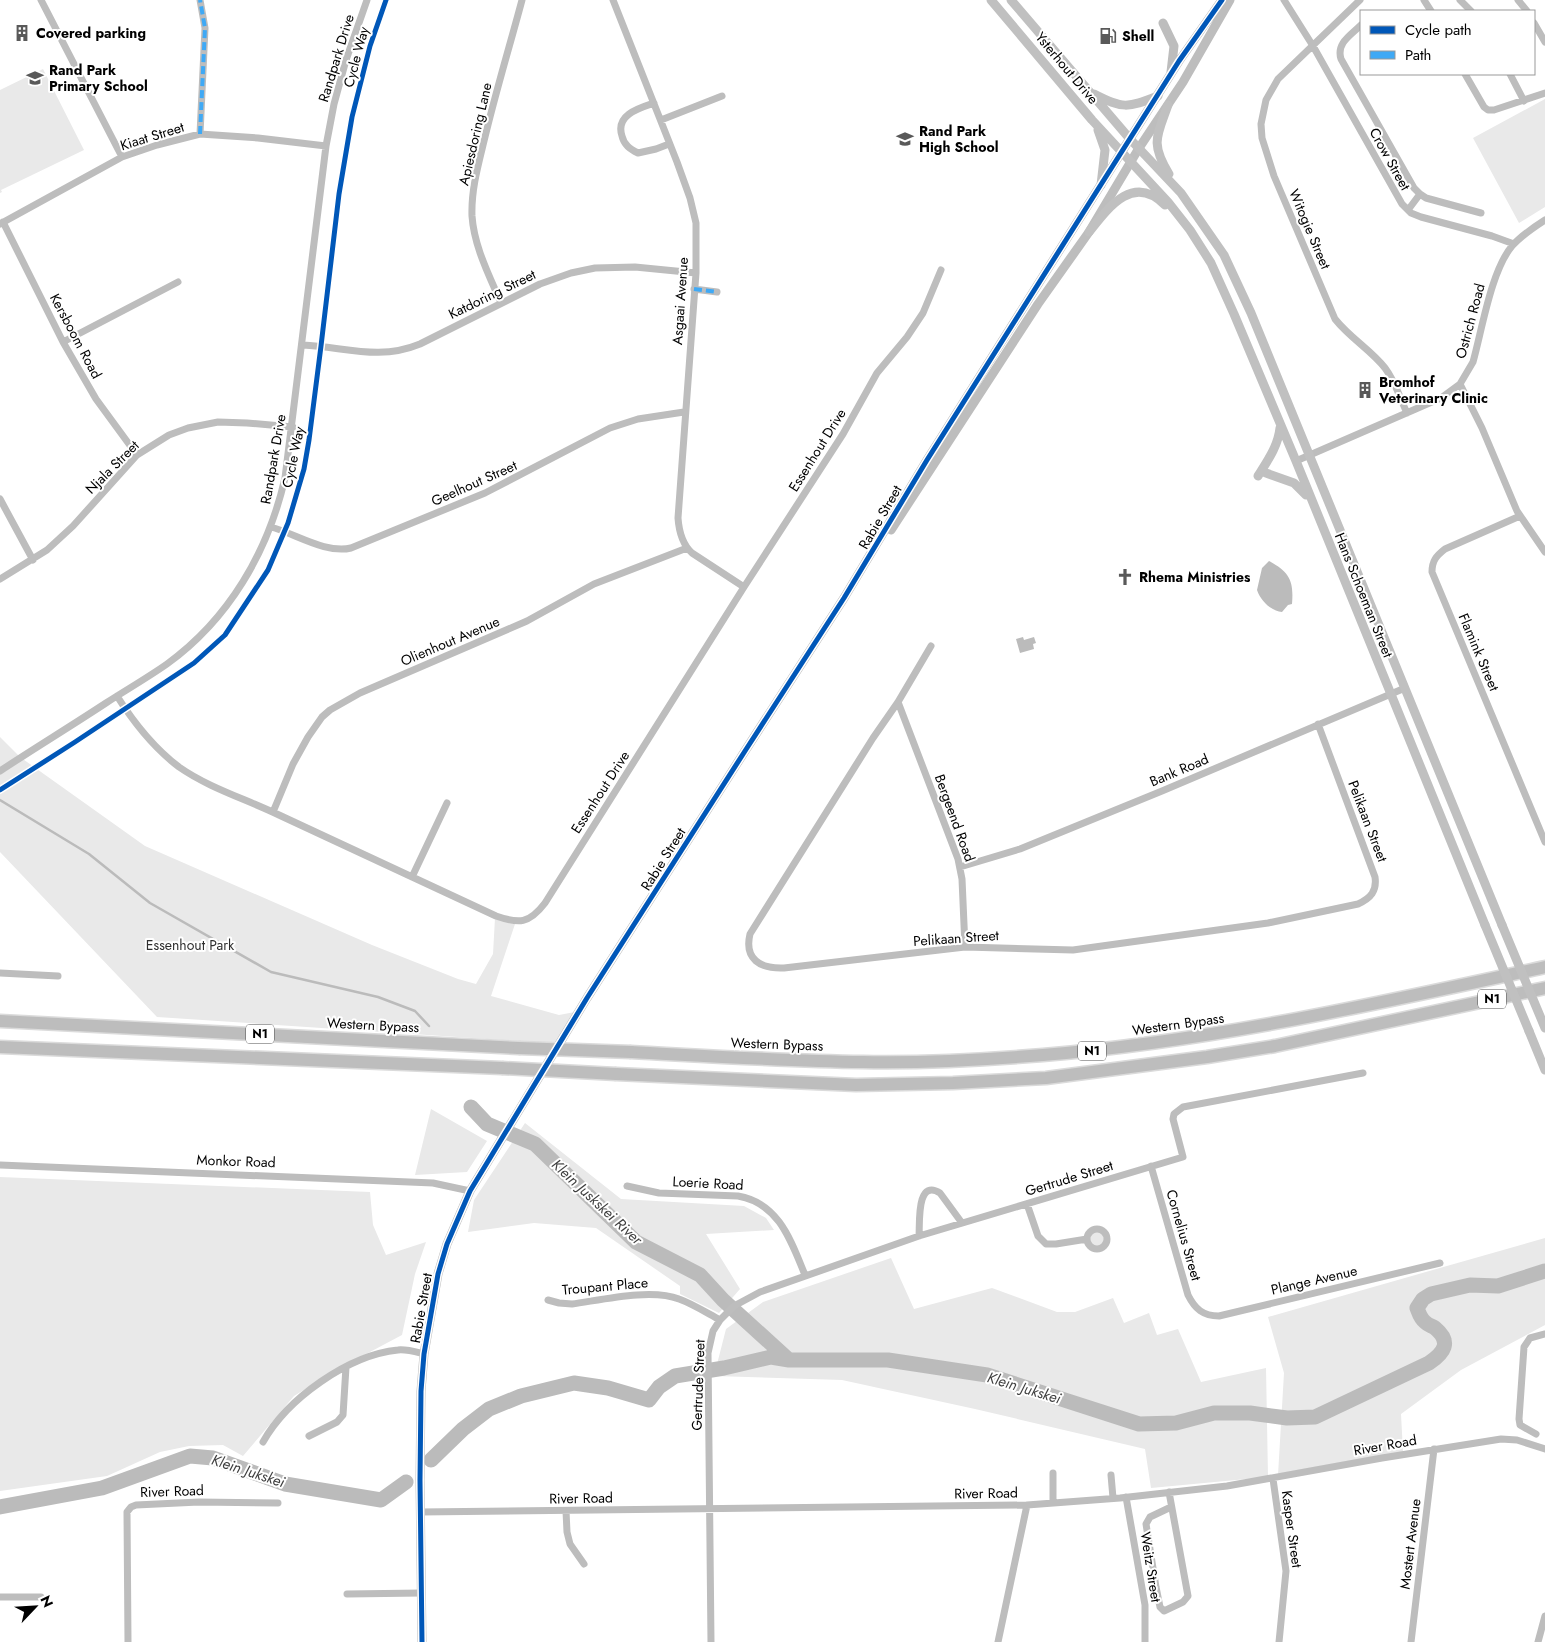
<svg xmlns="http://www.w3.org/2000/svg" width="1545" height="1642" font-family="Jost,sans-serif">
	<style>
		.green { fill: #e9e9e9 }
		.water { fill: #bbb }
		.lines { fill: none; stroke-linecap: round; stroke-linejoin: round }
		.stream { stroke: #bbb; stroke-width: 2.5 }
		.river { stroke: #bbb; stroke-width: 15 }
		.motorway-casing { stroke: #dbdbdb; stroke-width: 15 }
		.minor { stroke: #bdbdbd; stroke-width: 7 }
		.tertiary { stroke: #bdbdbd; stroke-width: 9 }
		.secondary { stroke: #c0c0c0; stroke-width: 9 }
		.motorway { stroke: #bdbdbd; stroke-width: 12 }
		.motorway-bridge-casing { stroke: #dbdbdb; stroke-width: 15; stroke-linecap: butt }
		.secondary-bridge { stroke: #c0c0c0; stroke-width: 9 }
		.motorway-bridge { stroke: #bdbdbd; stroke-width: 12 }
		.quiet { stroke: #3fa9f5; stroke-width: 4; stroke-dasharray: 8 4; stroke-linecap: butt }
		.cycleway-casing { stroke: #fff; stroke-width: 8 }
		.cycleway { stroke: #0057b8; stroke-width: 5 }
		.labels { text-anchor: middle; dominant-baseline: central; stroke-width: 4; stroke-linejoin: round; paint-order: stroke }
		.shield { fill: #fff; stroke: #4c4c4c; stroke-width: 1 }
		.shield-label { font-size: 12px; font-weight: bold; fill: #000 }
		.poi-label { font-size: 14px; font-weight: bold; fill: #000; stroke: #fff; text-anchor: start }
		.street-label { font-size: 14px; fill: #000; stroke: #fff }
		.park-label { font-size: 14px; fill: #2e2e2e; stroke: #fff }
		.water-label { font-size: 15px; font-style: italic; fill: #3f3f3f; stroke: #fff }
	</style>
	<rect width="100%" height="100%" fill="#fff"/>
	<!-- green -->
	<path class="green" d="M 43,69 L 84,150 L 1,190 L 2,192 L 0,193 L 0,90 Z
		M 1545,99 L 1545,207 L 1519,223 L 1473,138 Z
		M 0,737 L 20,757 L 145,846 L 372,945 L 458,979 L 476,984 L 493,954 L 495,918 L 515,924 L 491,996 L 559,1015 L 580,1011 L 563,1044 L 157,1017 L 0,852 Z
		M 431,1109 L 487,1141 L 467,1172 L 415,1175 Z
		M 525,1123 L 621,1199 L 744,1206 L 766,1218 L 774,1230 L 706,1234 L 740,1289 L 719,1313 L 680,1294 L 680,1286 L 596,1228 L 534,1223 L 468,1232 L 474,1200 Z
		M 0,1177 L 370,1192 L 373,1225 L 386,1255 L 426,1242 L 415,1274 L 402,1335 L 336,1370 L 294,1396 L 243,1456 L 223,1445 L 189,1446 L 160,1452 L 107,1476 L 0,1491 Z
		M1090 1239a7 7 0 1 1 14 0a7 7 0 1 1-14 0Z
		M 1545,1238 L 1545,1325 L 1461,1370 L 1401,1414 L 1403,1452 L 1278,1475 L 1284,1373 L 1268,1317 Z
		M 891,1258 L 914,1309 L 992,1288 L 1057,1312 L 1075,1312 L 1113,1298 L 1124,1323 L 1149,1313 L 1157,1335 L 1178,1329 L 1201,1382 L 1266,1368 L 1268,1477 L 1151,1488 L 1145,1449 L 975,1409 L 842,1380 L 714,1376 L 726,1329 L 763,1302 Z"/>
	<!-- water -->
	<path class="water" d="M 1269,561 C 1289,572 1294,580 1292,604 L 1288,605 L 1282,612 C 1272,611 1261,602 1257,590 L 1262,568 Z
		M 1023,637 L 1024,640 L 1034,637 L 1036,643 L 1033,644 L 1034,649 L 1020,653 L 1016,639 Z"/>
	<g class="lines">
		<!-- stream -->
		<path class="stream" d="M 0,800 L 89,854 L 150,903 L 271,972 L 378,997 L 415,1011 L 429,1026"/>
		<!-- river -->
		<path class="river" d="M 471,1107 L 487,1124 L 535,1144 L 636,1242 L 700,1275 L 723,1300 L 789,1360
			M 431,1460 L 463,1429 L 489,1409 L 521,1396 L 574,1383 L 608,1388 L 649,1400 L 659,1387 L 675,1376 L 724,1368 L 771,1357 L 789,1360 L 888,1360 L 987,1375 L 1139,1424 L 1176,1423 L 1214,1413 L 1250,1413 L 1287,1418 L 1315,1417 L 1429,1363 C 1444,1353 1452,1342 1435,1328 C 1432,1326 1428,1325 1425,1322 C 1420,1318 1419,1313 1417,1308 L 1423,1299 L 1431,1294 L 1470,1285 L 1498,1286 L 1545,1271
			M 0,1507 L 102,1488 L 190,1456 L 213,1458 L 285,1484 L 381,1500 L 406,1482"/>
		<!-- motorway casing -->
		<g class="motorway-casing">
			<path id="motorway" d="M 0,1021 L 519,1048
				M 0,1047 L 502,1068
				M 631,1052 C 708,1056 786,1061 863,1062 C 923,1063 983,1060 1043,1055 C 1213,1041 1379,1003 1545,967
				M 616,1074 L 856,1085 L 953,1083 L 1046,1078 L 1207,1057 L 1275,1046 L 1545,988"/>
		</g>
		<!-- minor -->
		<path class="minor" d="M 41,0 L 122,157
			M 613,0 L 677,162 L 690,198 L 696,223 L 696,273 L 678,518 C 679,532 682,544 692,553 L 744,587
			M 1284,0 L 1313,46 L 1402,204 L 1411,213 L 1421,217 L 1492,236 L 1514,244
			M 1360,0 L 1278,79 L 1266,100 L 1261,124 L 1262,138 L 1274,176 L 1335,319 C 1350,338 1371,350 1385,368 C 1395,381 1400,398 1407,413
			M 1424,0 L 1431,11
			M 1460,0 L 1471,11
			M 1518,0 L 1527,11
			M 1534,23 L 1545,42
			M 1361,25 C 1351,35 1336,43 1341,59 L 1414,188 L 1420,194
			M 1465,74 L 1484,107 L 1488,110 L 1494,110 L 1545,93
			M 1510,74 L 1524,101
			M 654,103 C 639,108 615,115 622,136 C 624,145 630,149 638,153 L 656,149 L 669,144
			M 661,120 L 722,96
			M 200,134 L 205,28 L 200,0
			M 1408,210 L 1420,194 L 1426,198 L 1481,213
			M 3,222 L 63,342 L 96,399 L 137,455
			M 0,224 L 122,157 L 157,145 L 200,134 L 258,138 L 326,146
			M 694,289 L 717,292
			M 501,303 C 489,275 474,246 472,216 C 471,189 479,162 485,137 C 496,91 510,45 522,0
			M 63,342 L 178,282
			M 303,345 C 345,347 379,361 420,344 L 540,284 L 571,273 L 595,268 L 635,267 L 696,273
			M 1460,384 L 1482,428 L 1517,511 L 1545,552
			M 1296,461 L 1441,398 L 1460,384 L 1473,362 C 1482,330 1491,271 1512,246 C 1521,236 1534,227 1545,220
			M 0,499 L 33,560
			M 1520,516 L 1445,549 C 1436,556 1432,561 1432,572 L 1545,842
			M 271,527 C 296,534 326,554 351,548 L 485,493 L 610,428 L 638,419 L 684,412
			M 0,579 L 47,550 L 73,526 L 137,455 L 169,435 L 188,428 L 218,422 L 247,423 L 293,427
			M 931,646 L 898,702 L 873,738 L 750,934 C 744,959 760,969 784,968 L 965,947 L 1073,950 L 1268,923 L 1358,904 C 1371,898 1377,891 1375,877 L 1318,724
			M 117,696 C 134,723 154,748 179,767 C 209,788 246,799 279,815 C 351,848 423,882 496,916 C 519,924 529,924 545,903 L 744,587 L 843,434 L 877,373 L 907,337 L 923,313 L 941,270
			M 898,702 L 958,859 L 962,879 L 965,947
			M 0,771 C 35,748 71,726 106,703 C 126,690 147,678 167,664 C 229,619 268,552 285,478 L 326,146 L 334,104 L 346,60 L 367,0
			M 273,812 L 293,764 L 308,737 L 322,717 L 330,710 L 360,693 L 527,621 L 594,584 L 687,548
			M 960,867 L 1020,849 L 1162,791 L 1405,688
			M 412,877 L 447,803
			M 0,973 L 58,976
			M 0,1165 L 433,1183 L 470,1191
			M 1151,1166 L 1188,1295 C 1195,1309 1203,1316 1219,1316 L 1440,1263
			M 627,1186 L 659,1193 L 738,1196 C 779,1203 791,1241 805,1275
			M 1027,1204 L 1038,1236 L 1046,1244 L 1056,1244 L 1087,1239
			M1087 1239a10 10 0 1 1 20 0a10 10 0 1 1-20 0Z
			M 919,1236 C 920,1224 916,1178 940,1193 L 962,1223
			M 548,1300 L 559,1303 L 572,1304 C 601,1300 651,1288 679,1299 C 693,1304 707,1313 720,1320
			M 1536,1434 L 1520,1425 L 1519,1419 L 1524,1347 L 1530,1338 L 1545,1334
			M 309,1436 L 337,1422 L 343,1415 L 346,1367
			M 263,1442 C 287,1399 348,1355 398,1350 C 406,1349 416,1352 424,1354
			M 1053,1473 L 1053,1503
			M 1111,1475 L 1113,1498
			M 1273,1479 L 1286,1571 L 1279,1642
			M 1169,1492 L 1188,1596 L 1183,1602 L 1164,1611 L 1160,1607 L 1156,1587 L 1146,1524 L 1150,1517 L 1171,1507
			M 1126,1497 L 1145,1605 L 1145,1642
			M 566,1511 L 567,1532 L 570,1544 L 584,1564
			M 420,1512 L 1027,1505 L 1120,1498 L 1227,1486 L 1382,1458 L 1501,1439 L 1517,1440 L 1545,1449
			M 347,1594 L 422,1593
			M 0,1597 L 41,1597
			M 128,1642 L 127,1512 L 131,1507 L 136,1505 L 199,1502 L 278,1503
			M 711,1642 L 708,1353 L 713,1331 L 720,1320 L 734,1306 L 760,1292 L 919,1236 L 1183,1157 L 1173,1119 L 1174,1114 L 1183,1107 L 1363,1073
			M 998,1642 L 1027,1505
			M 1411,1642 L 1434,1449
			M 1538,1642 L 1545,1616"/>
		<!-- tertiary -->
		<path class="tertiary" d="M 1163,23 L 1174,46 L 1171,72
			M 891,530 L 1038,304 L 1089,232 L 1139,148 L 1183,82 L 1230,0
			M 422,1642 L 420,1480 L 421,1391 L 424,1354 L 438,1274 L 447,1244 L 470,1191 L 587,998 L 745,751 L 844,598 L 927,460 L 1179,61 L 1222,0"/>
		<!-- secondary -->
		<path class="secondary" d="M 991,0 L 1092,120 L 1168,202 L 1190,230 L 1211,263 L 1234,314 L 1296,461 L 1485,925
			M 1011,0 L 1130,139 L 1181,193 L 1224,255 L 1251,313 L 1502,925
			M 1094,94 C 1123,109 1127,108 1158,96
			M 1168,105 C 1157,136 1150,143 1169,174
			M 1098,130 L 1105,150 L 1101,185
			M 1089,232 C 1108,208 1133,173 1165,205
			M 1266,473 L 1294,483 L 1306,495
			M 1258,476 C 1268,460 1278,446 1280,428
			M 1529,1031 L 1545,1070"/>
		<!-- motorway -->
		<use href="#motorway" class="motorway"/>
		<!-- motorway-bridge casing -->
		<g class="motorway-bridge-casing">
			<path id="motorway-bridge" d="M 519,1048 L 631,1052
				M 502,1068 L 616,1074"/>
		</g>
		<!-- secondary-bridge -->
		<path class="secondary-bridge" d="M 1485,925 L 1529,1031
			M 1502,925 L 1545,1028"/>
		<!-- motorway-bridge -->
		<use href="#motorway-bridge" class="motorway-bridge"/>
		<!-- quiet -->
		<path class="quiet" d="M 200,134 L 205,28 L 200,0
			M 694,289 L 717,292"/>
		<!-- cycleway casing -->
		<g class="cycleway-casing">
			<path id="cycleway" d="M 0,790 L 75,742 L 194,663 L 225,635 L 268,570 L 288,523 L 304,469 L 309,440 L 321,346 L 339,194 L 352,117 L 370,46 L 386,0
				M 422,1642 L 420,1480 L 421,1391 L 424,1354 L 438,1274 L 447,1244 L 470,1191 L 587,998 L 745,751 L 844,598 L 927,460 L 1179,61 L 1222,0"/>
		</g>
		<!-- cycleway -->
		<use href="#cycleway" class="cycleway"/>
	</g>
	<!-- icons -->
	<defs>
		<g id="building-bare" transform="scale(1.35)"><path d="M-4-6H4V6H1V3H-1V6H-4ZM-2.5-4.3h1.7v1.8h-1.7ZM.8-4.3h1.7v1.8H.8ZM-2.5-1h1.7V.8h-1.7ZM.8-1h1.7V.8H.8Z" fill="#595959" stroke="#fff" stroke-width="2.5" paint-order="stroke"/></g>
		<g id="fuel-bare" transform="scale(1.35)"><path d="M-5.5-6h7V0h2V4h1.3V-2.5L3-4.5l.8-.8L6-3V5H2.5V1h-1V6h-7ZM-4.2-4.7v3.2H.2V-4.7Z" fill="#595959" stroke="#fff" stroke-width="2.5" paint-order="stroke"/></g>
		<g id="school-bare" transform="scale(1.35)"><path d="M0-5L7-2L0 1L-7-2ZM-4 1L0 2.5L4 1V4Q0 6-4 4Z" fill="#595959" stroke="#fff" stroke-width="2.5" paint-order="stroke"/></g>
		<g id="church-bare" transform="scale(1.35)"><path d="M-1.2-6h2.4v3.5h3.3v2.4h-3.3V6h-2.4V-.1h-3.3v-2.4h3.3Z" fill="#595959" stroke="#fff" stroke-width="2.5" paint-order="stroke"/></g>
	</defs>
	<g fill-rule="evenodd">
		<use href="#building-bare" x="22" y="33"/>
		<use href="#fuel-bare" x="1108" y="36"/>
		<use href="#school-bare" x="35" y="78"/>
		<use href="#school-bare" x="905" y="139"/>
		<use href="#building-bare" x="1365" y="390"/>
		<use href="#church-bare" x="1125" y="577"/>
	</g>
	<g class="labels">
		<!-- shield labels -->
		<g class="shield">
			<rect x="1478" y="989.5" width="28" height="19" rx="4"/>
			<rect x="246" y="1024.5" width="28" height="19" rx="4"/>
			<rect x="1078" y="1041.5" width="28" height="19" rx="4"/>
		</g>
		<g class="shield-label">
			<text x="1492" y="999">N1</text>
			<text x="260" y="1034">N1</text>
			<text x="1092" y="1051">N1</text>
		</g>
		<!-- poi labels -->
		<g class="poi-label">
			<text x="36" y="33">Covered parking</text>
			<text x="1122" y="36">Shell</text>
			<text x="49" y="70">Rand Park<tspan x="49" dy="16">Primary School</tspan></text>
			<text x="919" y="131">Rand Park<tspan x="919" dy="16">High School</tspan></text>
			<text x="1379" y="382">Bromhof<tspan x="1379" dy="16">Veterinary Clinic</tspan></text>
			<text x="1139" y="577">Rhema Ministries</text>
		</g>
		<!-- street labels -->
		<g class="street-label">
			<text transform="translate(356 57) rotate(-75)">Cycle Way</text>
			<text transform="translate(336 58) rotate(-73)">Randpark Drive</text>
			<text transform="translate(1067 68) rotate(50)">Ysterhout Drive</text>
			<text transform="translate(475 134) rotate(-77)">Apiesdoring Lane</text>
			<text transform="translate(152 136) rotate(-17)">Kiaat Street</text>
			<text transform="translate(1390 159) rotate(61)">Crow Street</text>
			<text transform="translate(1310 229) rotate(67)">Witogie Street</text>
			<text transform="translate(492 294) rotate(-26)">Katdoring Street</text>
			<text transform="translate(680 301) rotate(-86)">Asgaai Avenue</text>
			<text transform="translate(1470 321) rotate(-75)">Ostrich Road</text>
			<text transform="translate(76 336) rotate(62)">Kersboom Road</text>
			<text transform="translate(817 450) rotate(-58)">Essenhout Drive</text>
			<text transform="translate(293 457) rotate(-78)">Cycle Way</text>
			<text transform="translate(273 459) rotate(-80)">Randpark Drive</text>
			<text transform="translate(112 467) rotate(-45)">Njala Street</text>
			<text transform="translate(474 483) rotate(-24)">Geelhout Street</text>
			<text transform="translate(880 517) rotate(-60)">Rabie Street</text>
			<text transform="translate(1364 595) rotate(68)">Hans Schoeman Street</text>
			<text transform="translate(450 641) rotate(-23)">Olienhout Avenue</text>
			<text transform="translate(1479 652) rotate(67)">Flamink Street</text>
			<text transform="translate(1179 770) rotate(-23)">Bank Road</text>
			<text transform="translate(600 792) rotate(-57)">Essenhout Drive</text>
			<text transform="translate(955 818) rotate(70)">Bergeend Road</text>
			<text transform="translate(1368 821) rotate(69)">Pelikaan Street</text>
			<text transform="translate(663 859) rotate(-58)">Rabie Street</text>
			<text transform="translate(956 938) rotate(-4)">Pelikaan Street</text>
			<text transform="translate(1178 1024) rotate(-8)">Western Bypass</text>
			<text transform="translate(373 1025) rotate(3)">Western Bypass</text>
			<text transform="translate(777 1044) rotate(2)">Western Bypass</text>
			<text transform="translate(236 1161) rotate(2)">Monkor Road</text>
			<text transform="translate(1069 1178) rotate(-17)">Gertrude Street</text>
			<text transform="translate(708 1183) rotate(3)">Loerie Road</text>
			<text transform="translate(1184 1235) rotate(74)">Cornelius Street</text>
			<text transform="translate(1314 1280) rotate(-13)">Plange Avenue</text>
			<text transform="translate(605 1286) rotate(-5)">Troupant Place</text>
			<text transform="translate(421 1308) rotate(-80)">Rabie Street</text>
			<text transform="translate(698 1385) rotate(-88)">Gertrude Street</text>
			<text transform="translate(1385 1445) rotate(-10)">River Road</text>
			<text transform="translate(172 1491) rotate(-2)">River Road</text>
			<text transform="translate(986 1493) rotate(-1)">River Road</text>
			<text transform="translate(581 1498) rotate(-1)">River Road</text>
			<text transform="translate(1292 1529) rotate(82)">Kasper Street</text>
			<text transform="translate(1410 1544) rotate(-83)">Mostert Avenue</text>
			<text transform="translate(1151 1567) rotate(81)">Weitz Street</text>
		</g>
		<!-- park labels -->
		<g class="park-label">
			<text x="190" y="945">Essenhout Park</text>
		</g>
		<!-- water labels -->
		<g class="water-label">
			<text transform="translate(597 1202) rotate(43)">Klein Juskskei River</text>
			<text transform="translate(1024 1388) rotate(17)">Klein Jukskei</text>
			<text transform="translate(248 1471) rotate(18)">Klein Jukskei</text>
		</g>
	</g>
	<!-- legend -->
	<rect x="1360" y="10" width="175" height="65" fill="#ffffff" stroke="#999999"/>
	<rect x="1370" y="26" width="25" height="8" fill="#0057b8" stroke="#999999"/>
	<text x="1405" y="35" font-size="15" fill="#000000">Cycle path</text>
	<rect x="1370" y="51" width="25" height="8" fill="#3fa9f5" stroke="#999999"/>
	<text x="1405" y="60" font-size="15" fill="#000000">Path</text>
	<!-- north arrow -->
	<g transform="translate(35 1607) rotate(65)" stroke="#ffffff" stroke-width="4" paint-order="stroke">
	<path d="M0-4L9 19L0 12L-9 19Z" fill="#000000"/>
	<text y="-8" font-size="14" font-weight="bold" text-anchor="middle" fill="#000000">N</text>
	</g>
</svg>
